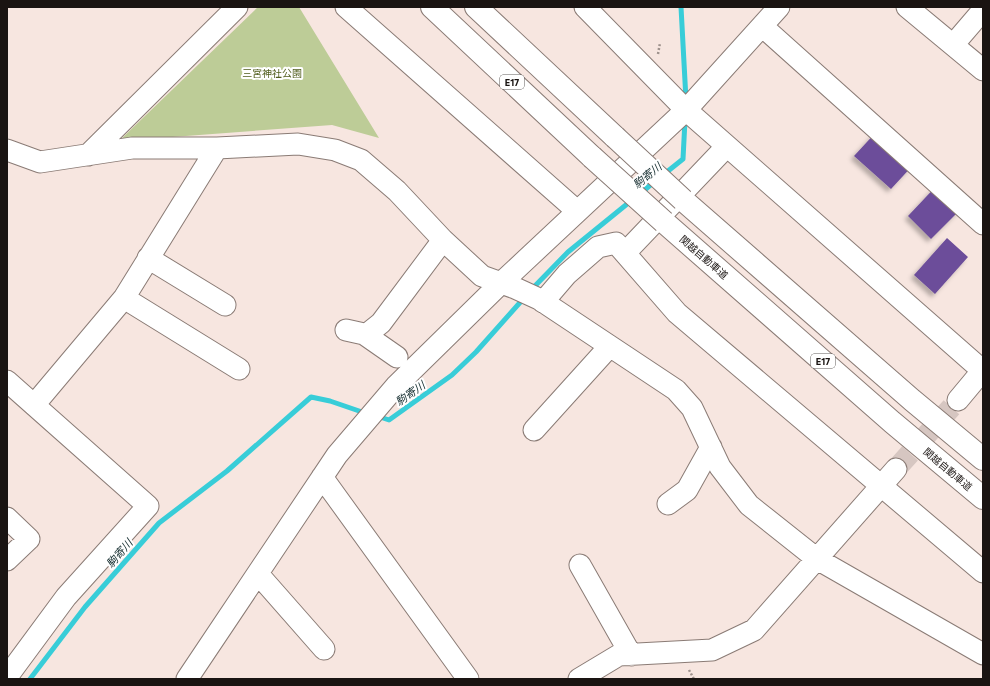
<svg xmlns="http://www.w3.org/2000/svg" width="990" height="686" font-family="Commissioner,'Noto Sans JP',sans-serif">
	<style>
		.green { fill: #bdcc97 }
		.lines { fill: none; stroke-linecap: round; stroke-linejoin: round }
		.stream { stroke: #38cdd8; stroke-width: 5 }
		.building { fill: #6c4e9a; filter: url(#shadow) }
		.minor-tunnel { stroke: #d6c6c1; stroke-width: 21; stroke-dasharray: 21 10; stroke-linecap: butt }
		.minor-casing { stroke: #8a7b75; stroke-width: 23 }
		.highway-casing { stroke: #8a7b75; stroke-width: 24 }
		.path { stroke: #9e928d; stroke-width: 2.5; stroke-dasharray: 2 2; stroke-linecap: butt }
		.minor { stroke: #fff; stroke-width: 21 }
		.highway { stroke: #fff; stroke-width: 22 }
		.highway-bridge-casing { stroke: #8a7b75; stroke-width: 24; stroke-linecap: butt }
		.highway-bridge { stroke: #fff; stroke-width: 22 }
		.labels { text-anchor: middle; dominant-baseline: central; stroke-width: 4; stroke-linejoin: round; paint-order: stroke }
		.shield { fill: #fff; stroke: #5f5a59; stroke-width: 1 }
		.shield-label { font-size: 9px; font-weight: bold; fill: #1a1412 }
		.park-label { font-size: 10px; fill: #505d1c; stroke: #fff }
		.street-label { font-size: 10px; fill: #1a1412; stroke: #fff }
		.water-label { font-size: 11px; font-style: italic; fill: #162e30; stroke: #fff }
	</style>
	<defs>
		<filter id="shadow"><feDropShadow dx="-3.5" dy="3.5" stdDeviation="2" flood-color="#0004"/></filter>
	</defs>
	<rect width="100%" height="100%" fill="#f7e6e0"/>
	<!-- green -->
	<path class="green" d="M 258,7 L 299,7 L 379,138 L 332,125 L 119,141 Z"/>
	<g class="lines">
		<!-- stream -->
		<path class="stream" d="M 681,7 L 686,100
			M 663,175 L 683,159 L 685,120
			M 640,194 L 655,181
			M 531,290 L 568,252 L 632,200
			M 377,416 L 389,420 L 452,375 L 476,352 L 524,298
			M 30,679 L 85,607 L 159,523 L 227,471 L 311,397 L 330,401 L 365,413"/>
	</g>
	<!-- building -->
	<path class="building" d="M 878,130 L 915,163 L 891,189 L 854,156 Z
		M 941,181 L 965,205 L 931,239 L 908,216 Z
		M 947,238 L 968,257 L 935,294 L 914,275 Z"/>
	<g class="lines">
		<!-- minor-tunnel -->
		<path class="minor-tunnel" d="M 896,469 L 958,400"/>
		<!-- minor casing -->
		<g class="minor-casing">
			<path id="minor" d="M 346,7 L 577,211
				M 585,7 L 686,110 L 983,371
				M 907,7 L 983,70
				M 762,26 L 983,224
				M 953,45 L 983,10
				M 7,150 L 40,162 L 132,148 L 217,148 L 298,144 L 335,150 L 361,160 L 397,191 L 443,240 L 482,276 L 515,288 L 539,299 L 676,390 L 692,408 L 720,467 L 749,505 L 817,559 L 983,654
				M 88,155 L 237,7
				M 625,253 L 727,146
				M 148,258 L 225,305
				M 124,298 L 239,369
				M 543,302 L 567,274 L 598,247 L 616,243 L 677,313 L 983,572
				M 346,330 L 364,334 L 397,357
				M 366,335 L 381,323 L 443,240
				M 7,381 L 148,506 L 66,597 L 7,677
				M 958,400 L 983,370
				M 34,405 L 124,298 L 217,148
				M 534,430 L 609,347
				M 322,477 L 468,679
				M 668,504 L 687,490 L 711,447
				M 7,518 L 29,539 L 7,560
				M 580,565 L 631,655
				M 258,574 L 324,649
				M 187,679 L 337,455 L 396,386 L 500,284 L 686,110 L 779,7
				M 579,679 L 619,655 L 712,650 L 754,630 L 896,469"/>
		</g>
		<!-- highway casing -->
		<g class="highway-casing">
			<path id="highway" d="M 432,7 L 592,157
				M 476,7 L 615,137
				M 683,200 L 912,400 L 983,459
				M 664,222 L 892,422 L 983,498"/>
		</g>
		<!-- path -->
		<path class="path" d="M 658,54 L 660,43
			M 689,670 L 694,679"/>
		<!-- minor -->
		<use href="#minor" class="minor"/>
		<!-- highway -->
		<use href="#highway" class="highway"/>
		<!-- highway-bridge casing -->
		<g class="highway-bridge-casing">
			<path id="highway-bridge" d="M 615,137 L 683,200
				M 592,157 L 664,222"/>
		</g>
		<!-- highway-bridge -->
		<use href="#highway-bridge" class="highway-bridge"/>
	</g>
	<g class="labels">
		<!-- shield labels -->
		<g class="shield">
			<rect x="500" y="75" width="24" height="14" rx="3"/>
			<rect x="811" y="354" width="24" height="14" rx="3"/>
		</g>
		<g class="shield-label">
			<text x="512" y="82">E17</text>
			<text x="823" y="361">E17</text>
		</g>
		<!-- park labels -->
		<g class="park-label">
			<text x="272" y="73">三宮神社公園</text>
		</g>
		<!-- street labels -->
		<g class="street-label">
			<text transform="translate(704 257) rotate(41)">関越自動車道</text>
			<text transform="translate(948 469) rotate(40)">関越自動車道</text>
		</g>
		<!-- water labels -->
		<g class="water-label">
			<text transform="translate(647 175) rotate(-39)">駒寄川</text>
			<text transform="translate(410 393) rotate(-35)">駒寄川</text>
			<text transform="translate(119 553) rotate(-49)">駒寄川</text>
		</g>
	</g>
	<!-- border -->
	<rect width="990" height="686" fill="none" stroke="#1a1412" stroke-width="16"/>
</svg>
